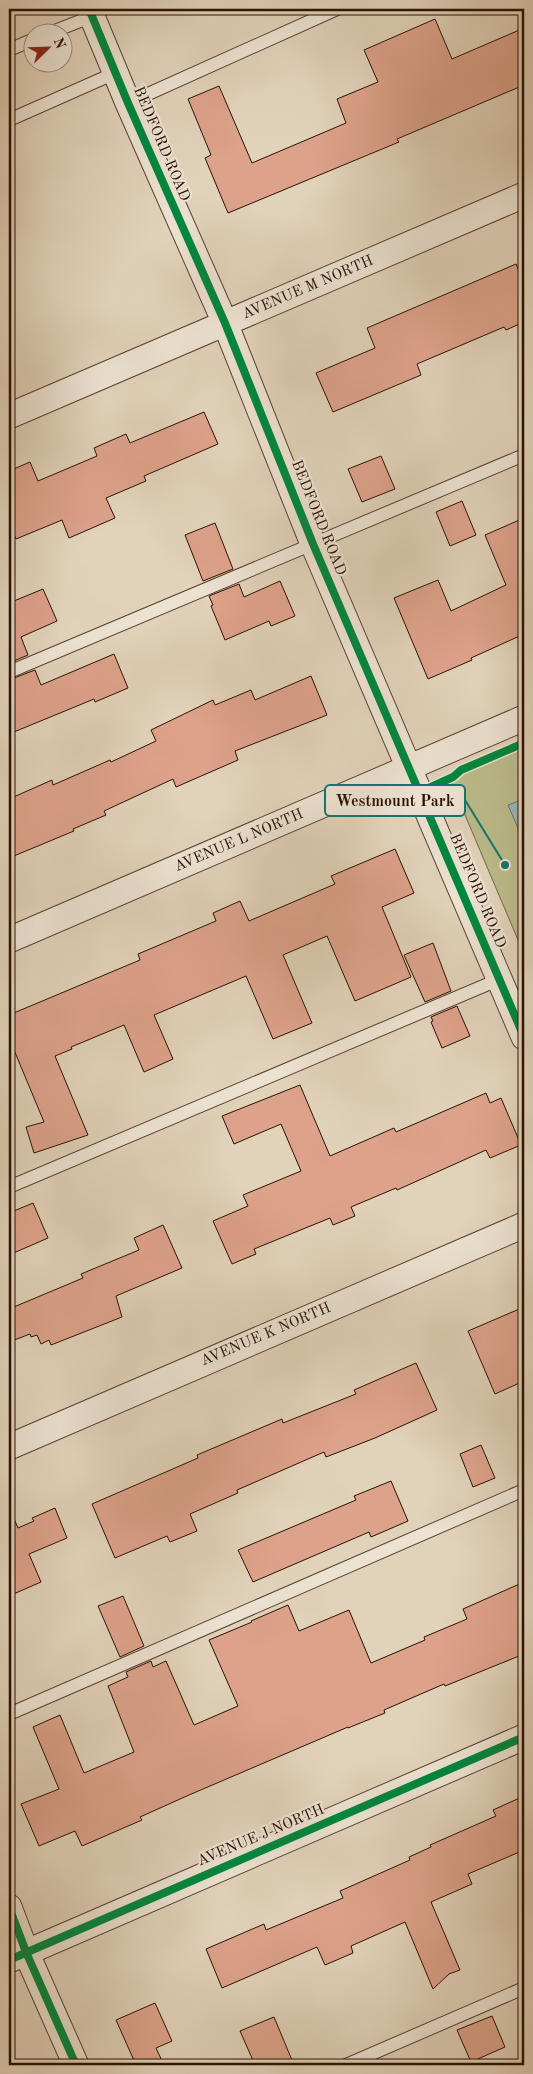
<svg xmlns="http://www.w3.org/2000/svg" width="533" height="2074" font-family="'Old Standard TT',serif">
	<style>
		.green { fill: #bbba8a; stroke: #726646 }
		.water { fill: #96b6b8; stroke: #6b746f }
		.building { fill: #dda28a; stroke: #2a1102 }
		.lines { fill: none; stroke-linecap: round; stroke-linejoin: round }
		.service-casing { stroke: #584130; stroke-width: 14 }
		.minor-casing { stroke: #584130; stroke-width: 27 }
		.service { stroke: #ece2d2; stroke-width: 12 }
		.minor { stroke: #ece2d2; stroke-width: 25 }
		.cycleway-casing { stroke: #ece2d2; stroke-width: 11 }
		.cycleway { stroke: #00873e; stroke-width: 8 }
		.labels { text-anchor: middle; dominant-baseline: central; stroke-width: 4.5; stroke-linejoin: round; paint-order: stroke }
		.street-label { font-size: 15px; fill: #2a1102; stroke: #ece2d2 }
		.leader { fill: none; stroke: #0f766e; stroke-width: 2 }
		.callout-dot { fill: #0f766e; stroke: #ece2d2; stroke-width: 2 }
		.callout { fill: #ece2d2; stroke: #0f766e; stroke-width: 2 }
		.callout-label { font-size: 16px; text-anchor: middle; font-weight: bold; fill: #2a1102 }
	</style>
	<rect width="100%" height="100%" fill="#e1d2ba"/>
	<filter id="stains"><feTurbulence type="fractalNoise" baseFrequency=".004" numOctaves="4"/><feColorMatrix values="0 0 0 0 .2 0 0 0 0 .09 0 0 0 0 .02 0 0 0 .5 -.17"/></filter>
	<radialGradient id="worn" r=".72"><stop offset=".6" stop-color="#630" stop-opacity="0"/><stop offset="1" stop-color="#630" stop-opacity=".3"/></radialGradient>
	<!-- green -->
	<path class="green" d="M 524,743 L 524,954 L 448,775 Z"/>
	<!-- water -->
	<path class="water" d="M 524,799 L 524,842 L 508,805 Z"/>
	<!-- building -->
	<path class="building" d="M 435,19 L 452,59 L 524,28 L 524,85 L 397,139 L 399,142 L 228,213 L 205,158 L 211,155 L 188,99 L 219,86 L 252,163 L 346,123 L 337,99 L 378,82 L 364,50 Z
		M 516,264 L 524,283 L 524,322 L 506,330 L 504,327 L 417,364 L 421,375 L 333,412 L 316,373 L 375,348 L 367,328 Z
		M 204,412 L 218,444 L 144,476 L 146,481 L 106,498 L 115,518 L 69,538 L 62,520 L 16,539 L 9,522 L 9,471 L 30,462 L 38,481 L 97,456 L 94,448 L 126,434 L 130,443 Z
		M 381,456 L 395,489 L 362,502 L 348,469 Z
		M 462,501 L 476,535 L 450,546 L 436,512 Z
		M 524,518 L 524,634 L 471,658 L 472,660 L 428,679 L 394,598 L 438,580 L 451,611 L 506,585 L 485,535 Z
		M 215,523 L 233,569 L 203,581 L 185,535 Z
		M 280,581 L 295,616 L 271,626 L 269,621 L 225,640 L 211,606 L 213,605 L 209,596 L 239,584 L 244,597 Z
		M 43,589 L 57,621 L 21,637 L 28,655 L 9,663 L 9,603 Z
		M 114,654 L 128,688 L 95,702 L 94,699 L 9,734 L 9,680 L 35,670 L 41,685 Z
		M 311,676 L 327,715 L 235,751 L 238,760 L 176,787 L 173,779 L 104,811 L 106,815 L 73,829 L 74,831 L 9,858 L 9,799 L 52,780 L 53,785 L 110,760 L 111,762 L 156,741 L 151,730 L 213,700 L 215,705 L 251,690 L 255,700 Z
		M 395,849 L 414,893 L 382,907 L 411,977 L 355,1001 L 327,936 L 283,955 L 312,1023 L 273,1039 L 246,976 L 154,1015 L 173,1059 L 144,1072 L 124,1025 L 71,1047 L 72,1049 L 55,1056 L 88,1135 L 34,1153 L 26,1127 L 44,1122 L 9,1038 L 9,1015 L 140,960 L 138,954 L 216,921 L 213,913 L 240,901 L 249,921 L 335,884 L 331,876 Z
		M 433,943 L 451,991 L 425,1002 L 404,955 Z
		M 457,1006 L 470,1036 L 442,1048 L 431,1022 L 433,1021 L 431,1017 Z
		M 300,1085 L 330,1156 L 394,1128 L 396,1132 L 486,1093 L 490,1103 L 501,1098 L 521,1145 L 490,1158 L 486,1150 L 397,1190 L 396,1188 L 351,1207 L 355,1216 L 333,1225 L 330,1218 L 254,1249 L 256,1254 L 232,1264 L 213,1221 L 248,1206 L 243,1195 L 301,1171 L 281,1124 L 234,1144 L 222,1116 Z
		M 33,1203 L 48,1238 L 9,1255 L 9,1213 Z
		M 163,1225 L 182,1268 L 116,1296 L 122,1317 L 51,1345 L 49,1340 L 41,1344 L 37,1335 L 31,1337 L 30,1334 L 9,1342 L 9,1309 L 83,1278 L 81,1274 L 139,1250 L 134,1238 Z
		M 524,1307 L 524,1381 L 495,1394 L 468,1331 Z
		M 416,1363 L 437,1410 L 375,1438 L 326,1457 L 324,1452 L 237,1490 L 238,1493 L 190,1514 L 197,1531 L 170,1542 L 167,1536 L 115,1558 L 92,1504 L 198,1458 L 197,1455 L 282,1419 L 283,1423 L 356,1394 L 354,1390 Z
		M 481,1445 L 495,1478 L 473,1487 L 460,1454 Z
		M 391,1481 L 408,1521 L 371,1537 L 369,1532 L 253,1582 L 238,1550 L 356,1500 L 354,1496 Z
		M 9,1507 L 18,1528 L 34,1521 L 32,1518 L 55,1508 L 67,1538 L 29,1554 L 41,1582 L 9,1596 Z
		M 524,1582 L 524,1654 L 445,1686 L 444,1684 L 384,1710 L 385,1713 L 348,1728 L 348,1727 L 189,1795 L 140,1817 L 142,1820 L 82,1846 L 75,1831 L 39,1846 L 21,1804 L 59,1789 L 33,1727 L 60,1715 L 84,1773 L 134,1752 L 108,1686 L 128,1677 L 126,1672 L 151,1661 L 153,1667 L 166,1661 L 194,1725 L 238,1706 L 209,1640 L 252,1622 L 251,1621 L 288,1605 L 299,1631 L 349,1610 L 371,1663 L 425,1640 L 424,1637 L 467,1619 L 463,1609 Z
		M 123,1596 L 144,1646 L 120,1657 L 98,1606 Z
		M 524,1796 L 524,1850 L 468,1874 L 472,1884 L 431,1902 L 460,1970 L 449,1974 L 433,1989 L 405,1922 L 351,1946 L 353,1953 L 325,1965 L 317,1947 L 222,1988 L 206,1949 L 264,1924 L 266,1930 L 343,1898 L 340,1891 L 410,1860 L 409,1857 L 431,1847 L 430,1845 L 496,1816 L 493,1810 Z
		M 155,2003 L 172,2041 L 156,2048 L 164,2065 L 136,2065 L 116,2020 Z
		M 492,2016 L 505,2047 L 471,2062 L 457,2030 Z
		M 274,2017 L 294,2065 L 255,2065 L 240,2031 Z"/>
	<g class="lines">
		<!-- service casing -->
		<g class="service-casing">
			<path id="service" d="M 52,32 L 93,16
				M 9,50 L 32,40
				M 128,103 L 337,9
				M 9,120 L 115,73
				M 9,672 L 524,455
				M 9,1187 L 500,979
				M 9,1714 L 524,1490
				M 346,2065 L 524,1988"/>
		</g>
		<!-- minor casing -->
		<g class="minor-casing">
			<path id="minor" d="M 89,9 L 128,103 L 225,323 L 313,544 L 524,1037
				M 9,416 L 524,195
				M 9,940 L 524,718
				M 9,1447 L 524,1225
				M 9,1907 L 26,1952 L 76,2065
				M 9,1960 L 524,1737"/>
		</g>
		<!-- service -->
		<use href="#service" class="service"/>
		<!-- minor -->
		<use href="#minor" class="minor"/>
		<!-- cycleway casing -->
		<g class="cycleway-casing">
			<path id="cycleway" d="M 89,9 L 128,103 L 225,323 L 313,544 L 524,1037
				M 420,792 L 453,777 L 461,770 L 524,743
				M 9,1907 L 26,1952 L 76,2065
				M 9,1960 L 524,1737"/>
		</g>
		<!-- cycleway -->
		<use href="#cycleway" class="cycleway"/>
	</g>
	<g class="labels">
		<!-- street labels -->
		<g class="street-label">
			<text transform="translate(161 144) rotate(67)">BEDFORD ROAD</text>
			<text transform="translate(308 288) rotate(-23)">AVENUE M NORTH</text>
			<text transform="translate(318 518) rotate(68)">BEDFORD ROAD</text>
			<text transform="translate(239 841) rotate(-23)">AVENUE L NORTH</text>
			<text transform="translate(477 891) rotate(67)">BEDFORD ROAD</text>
			<text transform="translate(266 1335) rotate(-23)">AVENUE K NORTH</text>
			<text transform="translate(261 1836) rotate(-23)">AVENUE J NORTH</text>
		</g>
	</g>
	<!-- callouts -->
	<path class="leader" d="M505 865L465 800"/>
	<circle class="callout-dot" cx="505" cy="865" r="5"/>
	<rect class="callout" x="325" y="785" width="140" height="31" rx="5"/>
	<g class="callout-label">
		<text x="395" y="806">Westmount Park</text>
	</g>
	<!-- margin -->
	<rect width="533" height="2074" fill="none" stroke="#e1d2ba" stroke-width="30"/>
	<rect x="10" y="10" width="513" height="2054" fill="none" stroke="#2a1102" stroke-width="2.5"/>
	<rect x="15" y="15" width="503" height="2044" fill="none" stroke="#2a1102"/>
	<!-- north arrow -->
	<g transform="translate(48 48) rotate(67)"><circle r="24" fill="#ece2d2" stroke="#9e8e7f"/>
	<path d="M0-4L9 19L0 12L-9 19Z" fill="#8f2418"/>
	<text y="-8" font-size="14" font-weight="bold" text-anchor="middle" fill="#2a1102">N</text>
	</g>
	<rect width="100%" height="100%" filter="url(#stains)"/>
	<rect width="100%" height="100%" fill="url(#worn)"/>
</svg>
